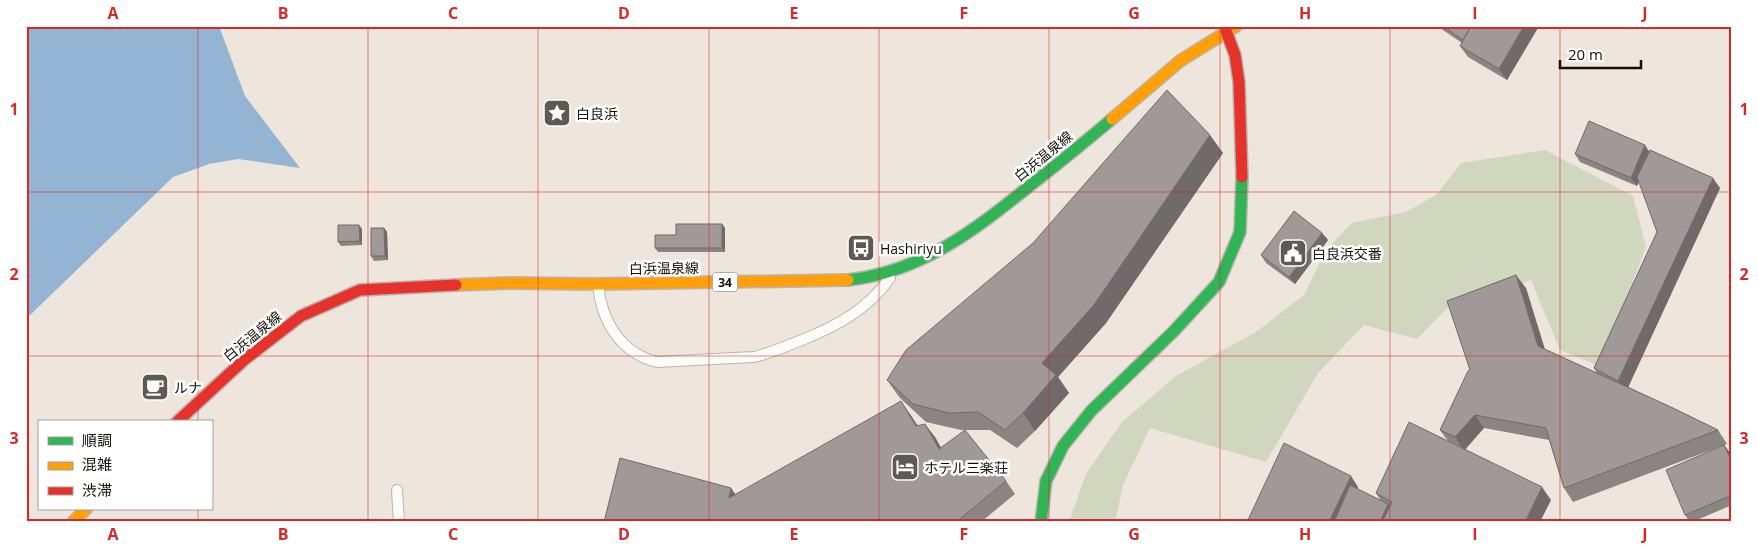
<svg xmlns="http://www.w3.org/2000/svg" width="1758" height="548" font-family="'Open Sans','Noto Sans JP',sans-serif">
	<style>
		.green { fill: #d1d7be }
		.water { fill: #93b4d2 }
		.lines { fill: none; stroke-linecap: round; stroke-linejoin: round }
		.lane-casing { stroke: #bab4ac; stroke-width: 12 }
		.fast-casing { stroke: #bab4ac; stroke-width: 14 }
		.slow-casing { stroke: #bab4ac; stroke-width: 14 }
		.jam-casing { stroke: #bab4ac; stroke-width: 14 }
		.lane { stroke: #fcfbfa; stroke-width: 10 }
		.fast { stroke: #30b455; stroke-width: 11 }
		.slow { stroke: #ff9f0a; stroke-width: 11 }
		.jam { stroke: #e5322d; stroke-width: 11 }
		.wall { fill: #8a8482 }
		.shaded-wall { fill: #706b6a }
		.building { fill: #a09997; stroke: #706b6a }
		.grid { fill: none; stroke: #d62828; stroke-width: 1; stroke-opacity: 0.55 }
		.labels { text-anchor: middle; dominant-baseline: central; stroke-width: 5; stroke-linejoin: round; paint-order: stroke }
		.shield { fill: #fff; stroke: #5a5652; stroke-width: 1 }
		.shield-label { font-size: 12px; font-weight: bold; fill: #130e08 }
		.poi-label { font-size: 14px; fill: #130e08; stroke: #fff; text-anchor: start }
		.street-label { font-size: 14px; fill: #130e08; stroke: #fff }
		.neatline { fill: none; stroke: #d62828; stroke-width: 2 }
		.grid-label { font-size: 16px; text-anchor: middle; font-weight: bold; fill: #d62828 }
	</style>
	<rect width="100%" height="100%" fill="#eee5dc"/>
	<!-- green -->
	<path class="green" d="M 1545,150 L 1633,196 L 1646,247 L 1619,317 L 1597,365 L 1560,350 L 1531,280 L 1447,308 L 1417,339 L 1364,325 L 1318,373 L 1266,462 L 1150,428 L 1123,485 L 1115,522 L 1069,522 L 1086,474 L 1121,423 L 1176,376 L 1256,332 L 1304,295 L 1326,250 L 1352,223 L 1406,212 L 1436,195 L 1461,163 Z"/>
	<!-- water -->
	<path class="water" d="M 26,26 L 219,26 L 245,96 L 300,168 L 238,159 L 209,164 L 173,177 L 26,319 Z"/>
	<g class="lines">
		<!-- lane casing -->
		<g class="lane-casing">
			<path id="lane" d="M 598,284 C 601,320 620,353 657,362 L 754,357 C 771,353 786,346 802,340 C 837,326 868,309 890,278
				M 397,490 L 399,522"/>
		</g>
		<!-- fast casing -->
		<g class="fast-casing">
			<path id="fast" d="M 848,280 C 922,272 976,229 1032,184 C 1059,163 1086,141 1112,119
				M 1041,522 L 1046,481 L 1063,446 L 1091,411 L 1174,331 L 1219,282 L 1240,232 L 1242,177"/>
		</g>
		<!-- slow casing -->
		<g class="slow-casing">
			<path id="slow" d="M 1112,119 L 1180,61 L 1236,26
				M 456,285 L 508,283 L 598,284 L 848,280
				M 73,522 L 86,509"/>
		</g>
		<!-- jam casing -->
		<g class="jam-casing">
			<path id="jam" d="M 1226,31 L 1235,55 L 1239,82 L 1242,177
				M 177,422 L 244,360 L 301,316 L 360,290 L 456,285"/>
		</g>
		<!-- lane -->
		<use href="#lane" class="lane"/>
		<!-- fast -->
		<use href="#fast" class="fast"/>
		<!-- slow -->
		<use href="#slow" class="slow"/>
		<!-- jam -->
		<use href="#jam" class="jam"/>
	</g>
	<!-- wall -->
	<path class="wall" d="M 1437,26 L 1539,26 L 1507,80 L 1468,57 L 1460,46 L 1462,43 Z
		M 1649,151 L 1720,188 L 1628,387 L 1718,430 L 1727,444 L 1573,502 L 1564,488 L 1549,440 L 1484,428 L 1465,450 L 1551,500 L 1247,522 L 1358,487 L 1357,489 L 1381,501 L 1376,493 L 1448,441 L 1440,430 L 1470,370 L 1526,288 L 1544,349 L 1597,373 L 1594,368 L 1657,232 L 1639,181 L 1637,186 L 1580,162 L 1575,154 Z
		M 1223,153 L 1106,323 L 1058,377 L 1069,393 L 1035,431 L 1017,448 L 990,430 L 961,430 L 926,422 L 900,398 L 887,380 Z
		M 722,224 L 725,228 L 725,252 L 658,252 L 655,248 L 676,235 Z
		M 384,228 L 387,232 L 388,260 L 374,261 L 371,256 Z
		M 362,229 L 362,245 L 341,246 L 338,242 Z
		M 1322,233 L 1328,240 L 1295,284 L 1266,263 L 1261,255 Z
		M 910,414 L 918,426 L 935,437 L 941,448 L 1006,481 L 1015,494 L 981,522 L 604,522 L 735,494 Z
		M 1724,445 L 1730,453 L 1732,458 L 1732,505 L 1692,522 L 1690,522 L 1685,515 Z"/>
	<!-- shaded-wall -->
	<path class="shaded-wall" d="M 1524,26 L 1539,26 L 1507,80 L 1499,69 Z
		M 1210,135 L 1223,153 L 1106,323 L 1058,377 L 1069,393 L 1035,431 L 1023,413 L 1042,363 Z
		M 1645,145 L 1650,153 L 1637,186 L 1631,178 Z
		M 1713,178 L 1720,188 L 1626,392 L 1618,381 Z
		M 722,224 L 725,228 L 725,252 L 722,248 Z
		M 359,225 L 362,229 L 362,245 L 360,241 Z
		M 384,228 L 387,232 L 388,260 L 385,256 Z
		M 1322,233 L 1328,240 L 1295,284 L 1289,277 Z
		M 1516,275 L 1526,288 L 1548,359 L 1538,346 Z
		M 901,401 L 910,414 L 926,440 L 916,426 Z
		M 1475,415 L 1484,428 L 1464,450 L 1455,437 Z
		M 925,424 L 935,437 L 949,462 L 939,449 Z
		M 1724,445 L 1730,453 L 1732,458 L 1732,462 Z
		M 1351,476 L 1358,487 L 1341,522 L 1329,522 Z
		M 1542,487 L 1551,500 L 1540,522 L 1525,522 Z
		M 731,488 L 740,501 L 729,498 Z
		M 1388,504 L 1396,515 L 1393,522 L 1380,522 Z"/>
	<!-- building -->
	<path class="building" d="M 1443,26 L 1471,26 L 1463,40 Z
		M 1471,26 L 1524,26 L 1499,69 L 1460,46 Z
		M 1167,90 L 1210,135 L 1094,305 L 1042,363 L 1056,375 L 1023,413 L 1005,430 L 978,412 L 949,413 L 913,404 L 887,380 L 906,350 L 1033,243 Z
		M 1589,121 L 1645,145 L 1631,178 L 1575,154 Z
		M 1650,150 L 1713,178 L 1618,381 L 1594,368 L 1657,232 L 1637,177 Z
		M 1294,211 L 1322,233 L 1289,277 L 1261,255 Z
		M 676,224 L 722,224 L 722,248 L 655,248 L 655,235 L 676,235 Z
		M 338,225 L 359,225 L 360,241 L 338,242 Z
		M 371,228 L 384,228 L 385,256 L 371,256 Z
		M 1516,275 L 1538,346 L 1673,408 L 1718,430 L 1564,488 L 1546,428 L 1475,415 L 1455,437 L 1440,430 L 1468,371 L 1470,370 L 1447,301 Z
		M 901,401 L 916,426 L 925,424 L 939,449 L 965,430 L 1006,481 L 956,522 L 604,522 L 620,458 L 731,488 L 729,498 Z
		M 1409,422 L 1542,487 L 1525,522 L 1382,522 L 1392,502 L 1376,493 Z
		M 1284,443 L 1351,476 L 1329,522 L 1247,522 Z
		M 1724,445 L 1732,462 L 1732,495 L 1685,515 L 1666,470 Z
		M 1350,485 L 1388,504 L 1380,522 L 1334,522 Z"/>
	<!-- grid -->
	<path class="grid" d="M 198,26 L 198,422M 368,26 L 368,522M 538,26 L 538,522M 709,26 L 709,522M 879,26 L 879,522M 1049,26 L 1049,522M 1220,26 L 1220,522M 1390,26 L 1390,522M 1560,26 L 1560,522M 26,192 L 1732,192M 26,356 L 1732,356M 198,509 L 198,522"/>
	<!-- icons -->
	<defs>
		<g id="sight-square" transform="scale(1.4375)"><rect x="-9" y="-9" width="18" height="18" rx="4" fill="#605952" stroke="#fff"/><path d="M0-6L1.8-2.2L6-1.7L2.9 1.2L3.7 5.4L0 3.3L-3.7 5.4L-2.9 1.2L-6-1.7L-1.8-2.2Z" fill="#fff"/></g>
		<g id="bus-square" transform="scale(1.4375)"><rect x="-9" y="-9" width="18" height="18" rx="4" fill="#605952" stroke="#fff"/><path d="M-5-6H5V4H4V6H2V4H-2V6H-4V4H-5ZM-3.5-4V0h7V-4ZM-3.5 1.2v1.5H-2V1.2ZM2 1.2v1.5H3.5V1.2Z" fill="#fff"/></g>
		<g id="civic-square" transform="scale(1.4375)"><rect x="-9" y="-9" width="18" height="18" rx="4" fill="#605952" stroke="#fff"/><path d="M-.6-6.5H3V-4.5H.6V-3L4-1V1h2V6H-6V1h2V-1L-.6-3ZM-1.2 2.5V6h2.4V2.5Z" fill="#fff"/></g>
		<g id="cafe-square" transform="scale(1.4375)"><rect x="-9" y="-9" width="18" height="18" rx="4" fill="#605952" stroke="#fff"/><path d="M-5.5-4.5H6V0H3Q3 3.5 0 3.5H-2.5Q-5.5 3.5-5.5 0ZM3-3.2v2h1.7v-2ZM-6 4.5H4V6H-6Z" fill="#fff"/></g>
		<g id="hotel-square" transform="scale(1.4375)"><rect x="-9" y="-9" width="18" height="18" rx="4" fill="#605952" stroke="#fff"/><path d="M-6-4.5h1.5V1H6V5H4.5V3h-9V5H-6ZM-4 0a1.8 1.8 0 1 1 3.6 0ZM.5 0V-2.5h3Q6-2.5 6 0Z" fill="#fff"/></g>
	</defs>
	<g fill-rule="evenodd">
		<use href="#sight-square" x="557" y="113"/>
		<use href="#bus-square" x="861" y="248"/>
		<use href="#civic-square" x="1293" y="253"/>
		<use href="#cafe-square" x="155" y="387"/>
		<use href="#hotel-square" x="905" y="467"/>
	</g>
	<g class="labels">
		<!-- shield labels -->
		<rect class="shield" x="712.5" y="272.5" width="25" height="19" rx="4"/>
		<g class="shield-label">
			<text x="725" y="282">34</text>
		</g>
		<!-- poi labels -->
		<g class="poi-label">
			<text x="576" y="113">白良浜</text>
			<text x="880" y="248">Hashiriyu</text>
			<text x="1312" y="253">白良浜交番</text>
			<text x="174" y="387">ルナ</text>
			<text x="924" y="467">ホテル三楽荘</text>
		</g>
		<!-- street labels -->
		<g class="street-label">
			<text transform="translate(1043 156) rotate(-39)">白浜温泉線</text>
			<text transform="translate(664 268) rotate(-1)">白浜温泉線</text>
			<text transform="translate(252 336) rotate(-39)">白浜温泉線</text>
		</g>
	</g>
	<!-- border -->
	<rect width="1758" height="548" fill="none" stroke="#ffffff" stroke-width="55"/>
	<!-- legend -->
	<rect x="38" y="420" width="175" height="90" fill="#ffffff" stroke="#a19f9c"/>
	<rect x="48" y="437" width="25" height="8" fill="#30b455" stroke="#a19f9c"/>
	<text x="82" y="446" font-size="15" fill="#130e08">順調</text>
	<rect x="48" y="462" width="25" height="8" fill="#ff9f0a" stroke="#a19f9c"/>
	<text x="82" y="470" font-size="15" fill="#130e08">混雑</text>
	<rect x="48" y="487" width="25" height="8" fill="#e5322d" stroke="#a19f9c"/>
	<text x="82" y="496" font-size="15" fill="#130e08">渋滞</text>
	<!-- scale -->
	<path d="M1560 60v8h81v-8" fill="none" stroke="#130e08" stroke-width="2.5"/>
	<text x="1568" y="60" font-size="15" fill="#130e08" stroke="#ffffff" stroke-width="4" paint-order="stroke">20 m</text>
	<rect x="28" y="28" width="1702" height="492" class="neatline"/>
	<g class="grid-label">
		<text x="113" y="19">A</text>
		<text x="283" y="19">B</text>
		<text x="453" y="19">C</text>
		<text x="624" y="19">D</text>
		<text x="794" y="19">E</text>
		<text x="964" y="19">F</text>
		<text x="1134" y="19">G</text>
		<text x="1305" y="19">H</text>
		<text x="1475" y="19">I</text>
		<text x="1645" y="19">J</text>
		<text x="14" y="115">1</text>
		<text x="1744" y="115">1</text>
		<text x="14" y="280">2</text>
		<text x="1744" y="280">2</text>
		<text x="14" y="444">3</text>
		<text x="1744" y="444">3</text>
		<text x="113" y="540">A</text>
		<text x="283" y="540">B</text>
		<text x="453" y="540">C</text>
		<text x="624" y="540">D</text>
		<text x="794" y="540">E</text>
		<text x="964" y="540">F</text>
		<text x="1134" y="540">G</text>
		<text x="1305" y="540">H</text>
		<text x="1475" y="540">I</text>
		<text x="1645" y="540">J</text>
	</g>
</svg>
